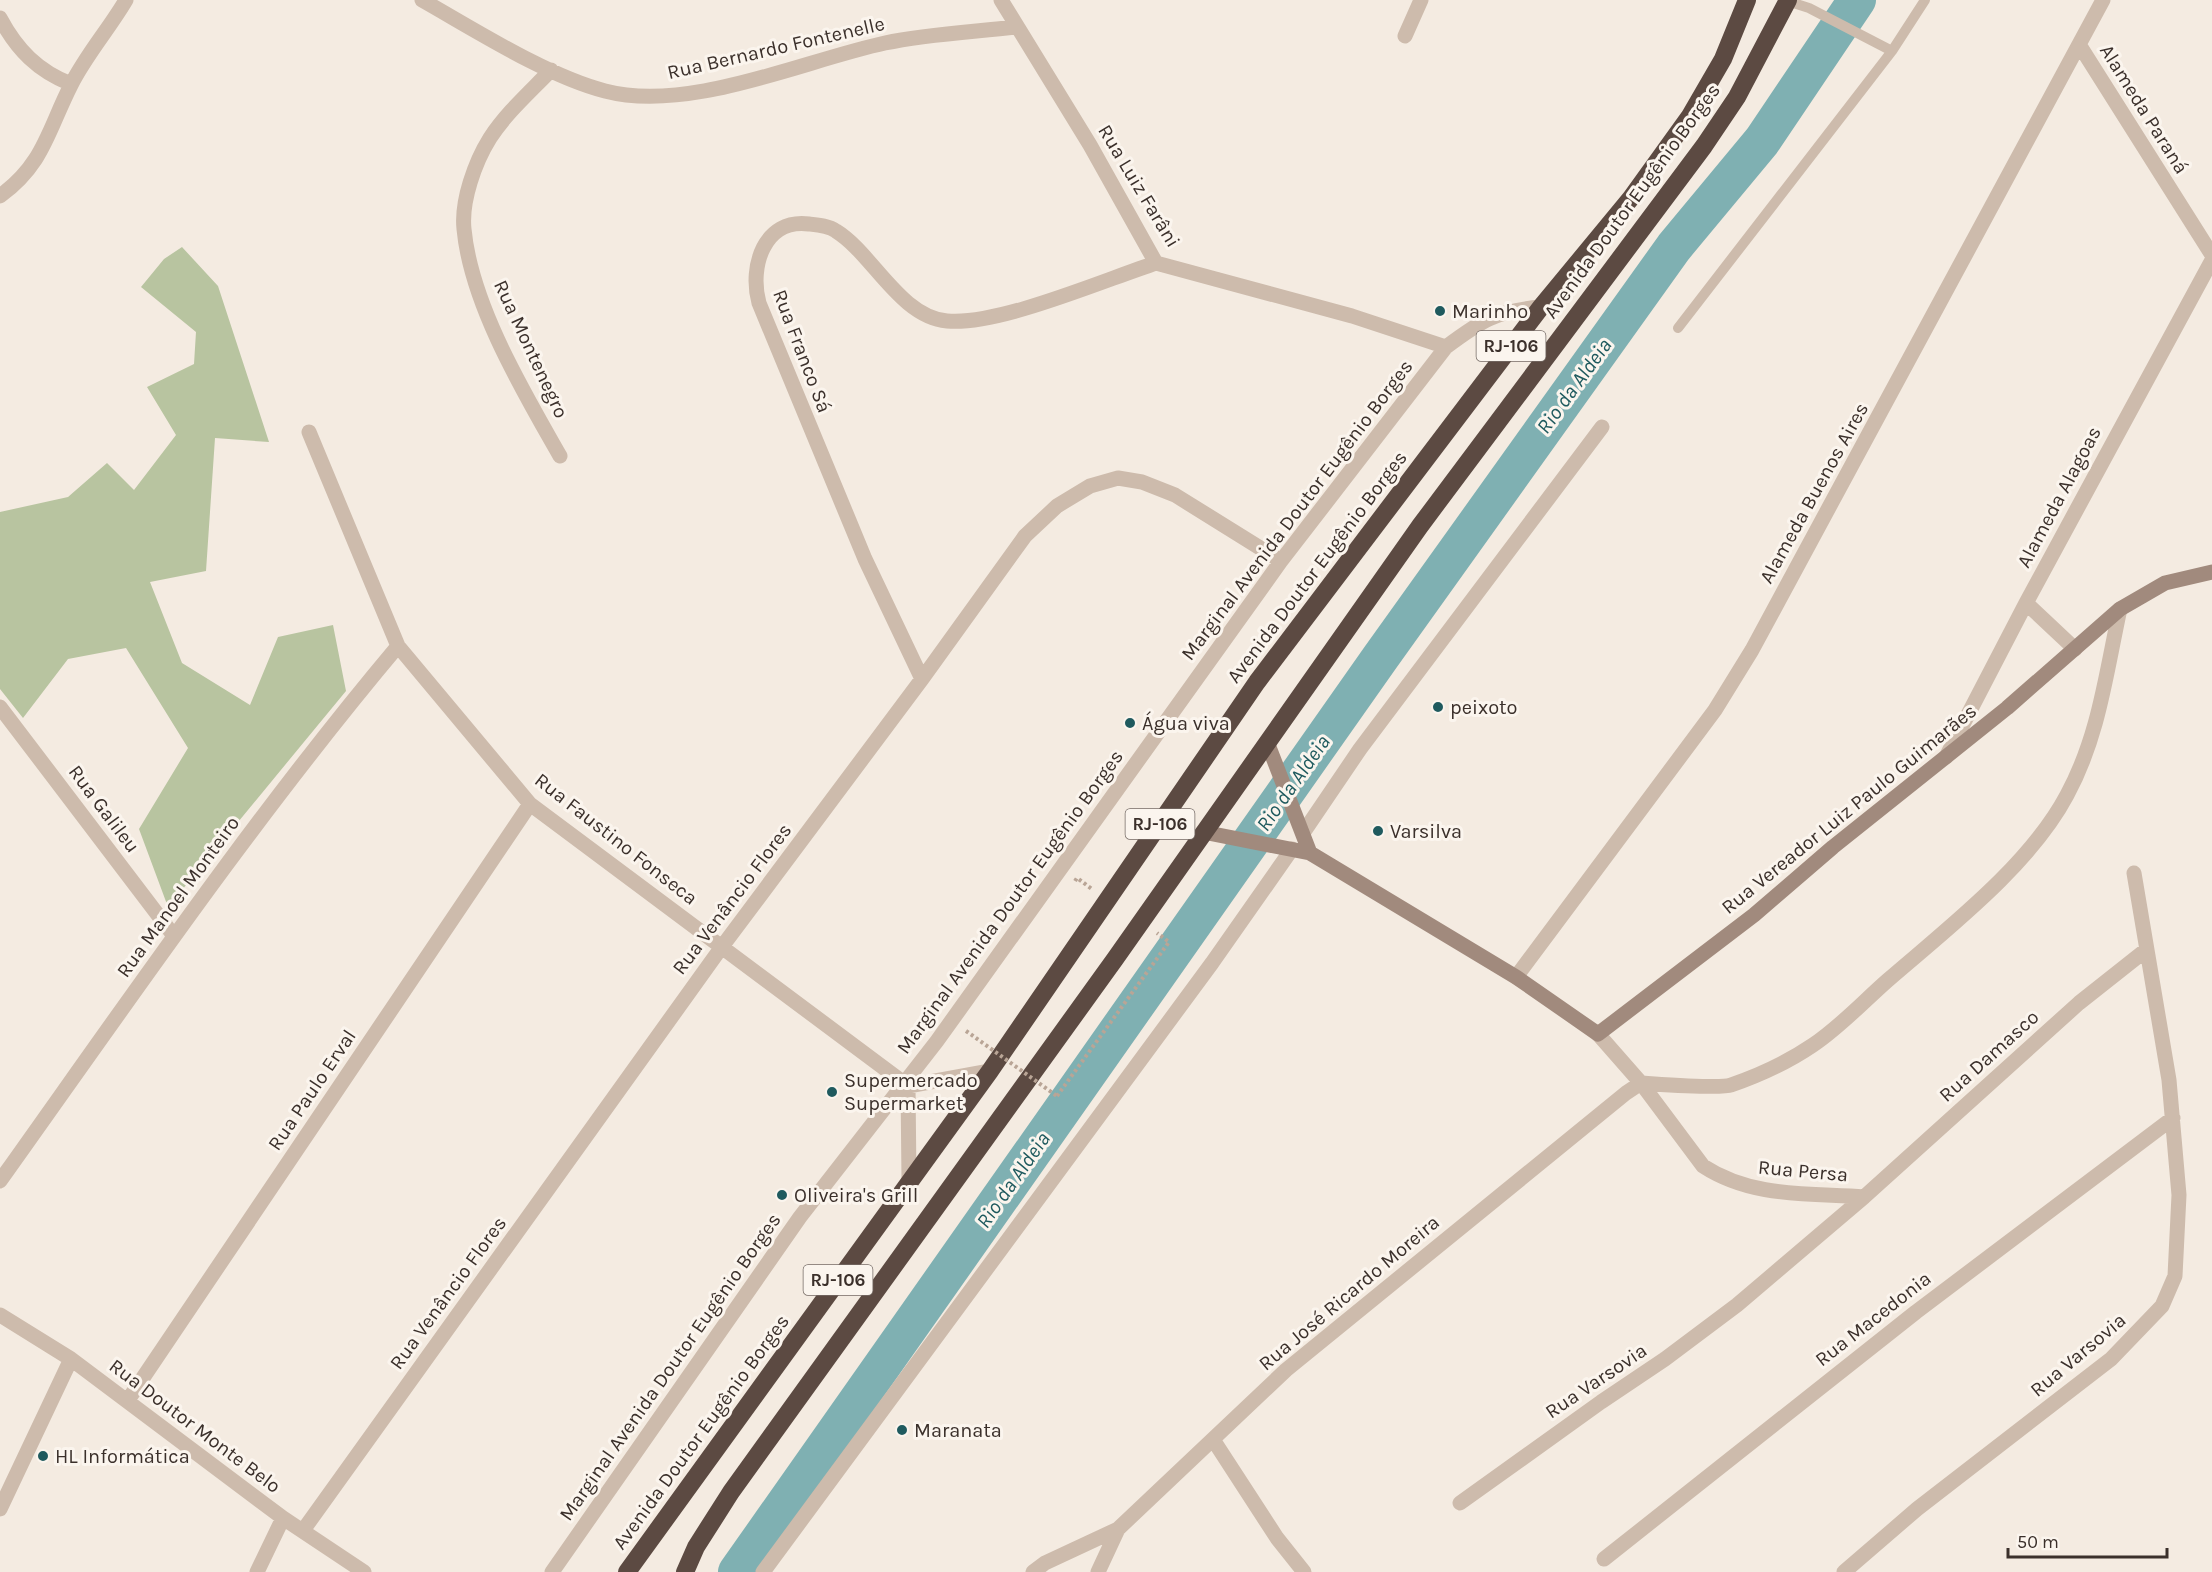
<svg xmlns="http://www.w3.org/2000/svg" width="2212" height="1572" font-family="Karla,sans-serif">
	<style>
		.green { fill: #b8c4a0 }
		.lines { fill: none; stroke-linecap: round; stroke-linejoin: round }
		.river { stroke: #7fb0b2; stroke-width: 38 }
		.path { stroke: #b9a596; stroke-width: 4; stroke-dasharray: 3 3; stroke-linecap: butt }
		.lane { stroke: #cdbbac; stroke-width: 10 }
		.street { stroke: #cdbbac; stroke-width: 15 }
		.secondary { stroke: #a18a7d; stroke-width: 15 }
		.highway { stroke: #5c4a42; stroke-width: 18 }
		.path-bridge { stroke: #b9a596; stroke-width: 4; stroke-dasharray: 3 3; stroke-linecap: butt }
		.poi-dot { fill: #1f5a5e; stroke: #fbf5ee; stroke-width: 2 }
		.labels { text-anchor: middle; dominant-baseline: central; stroke-width: 6; stroke-linejoin: round; paint-order: stroke }
		.shield { fill: #fbf5ee; stroke: #756b66; stroke-width: 1.5 }
		.shield-label { font-size: 18px; font-weight: bold; fill: #3b302b }
		.street-label { font-size: 20px; fill: #3b302b; stroke: #fbf5ee }
		.poi-label { font-size: 20px; fill: #3b302b; stroke: #fbf5ee; text-anchor: start }
		.water-label { font-size: 21px; font-style: italic; fill: #1f5a5e; stroke: #fbf5ee }
	</style>
	<rect width="100%" height="100%" fill="#f4ebe1"/>
	<!-- green -->
	<path class="green" d="M 182,247 L 218,286 L 269,442 L 215,438 L 206,571 L 150,582 L 182,663 L 250,705 L 278,637 L 333,625 L 346,691 L 168,907 L 139,829 L 188,748 L 126,648 L 68,659 L 23,718 L 0,689 L 0,512 L 68,497 L 107,463 L 134,490 L 176,435 L 147,387 L 194,364 L 196,332 L 141,287 L 164,259 Z"/>
	<g class="lines">
		<!-- river -->
		<path class="river" d="M 737,1572 L 1380,658 L 1674,247 L 1762,141 L 1857,0"/>
		<!-- path -->
		<path class="path" d="M 1075,881 L 1077,878 L 1092,889
			M 1057,1096 L 1169,942 L 1157,933"/>
		<!-- lane -->
		<path class="lane" d="M 1787,1 L 1809,8 L 1892,51
			M 1678,328 L 1892,51 L 1925,0"/>
		<!-- street -->
		<path class="street" d="M 422,0 C 475,30 547,76 605,91 C 689,113 802,61 885,43 C 927,34 972,32 1016,27
			M 1001,0 L 1090,145 L 1156,263 L 1352,316 L 1446,347
			M 0,18 C 17,50 38,71 71,84
			M 1405,36 L 1421,0
			M 2080,46 L 2212,255
			M 551,70 C 531,91 506,113 490,138 C 475,162 461,201 464,229 C 471,304 523,391 560,456
			M 0,196 C 44,164 48,130 71,85 C 86,55 109,29 126,0
			M 309,432 L 398,646 L 530,804 L 908,1086 L 990,1071
			M 2026,603 L 2075,649
			M 922,679 L 865,559 L 759,303 C 749,267 764,218 809,224 C 818,225 829,226 836,231 C 872,253 900,317 947,321 C 998,326 1104,280 1156,263
			M 0,707 L 174,936
			M 1946,757 L 2026,603 L 2212,260
			M 1303,833 L 1360,749 L 1602,427
			M 1516,977 L 1715,710 L 1752,650 L 2103,0
			M 1598,1034 L 1641,1083 L 1703,1166 C 1752,1198 1808,1193 1864,1197
			M 1641,1083 C 1658,1084 1720,1089 1731,1085 C 1760,1075 1788,1062 1813,1045 C 1840,1027 1864,1001 1888,980 C 1948,928 2030,865 2067,795 C 2099,736 2106,673 2120,609
			M 908,1086 L 909,1180
			M 0,1181 C 129,1000 255,816 398,646
			M 0,1315 L 71,1359 L 283,1518 L 364,1572
			M 128,1400 L 530,804
			M 1214,1441 L 1277,1538 L 1304,1572
			M 1460,1503 L 1601,1402 L 1665,1359 L 1737,1305 L 1864,1197 L 2079,1003 L 2146,950
			M 0,1509 L 71,1359
			M 304,1529 L 721,948 L 922,679 L 1025,536 L 1057,506 L 1090,486 L 1118,478 L 1142,482 L 1175,495 L 1281,561
			M 1604,1559 L 1916,1312 L 2173,1118
			M 257,1572 L 283,1518
			M 552,1572 L 800,1217 L 937,1041 L 1281,561 L 1446,347 C 1482,320 1496,311 1541,307
			M 763,1572 L 1212,963 L 1292,849
			M 1033,1572 L 1045,1563 L 1118,1529 L 1286,1370 L 1626,1093 L 1641,1083
			M 1098,1572 L 1118,1529
			M 1844,1572 L 1917,1509 L 2111,1359 L 2162,1306 L 2175,1276 L 2179,1195 L 2169,1080 L 2134,873"/>
		<!-- secondary -->
		<path class="secondary" d="M 1267,742 L 1310,853
			M 1203,832 L 1310,853 L 1516,977 L 1598,1034 L 1754,915 L 1833,847 L 2007,708 L 2120,609 L 2165,583 L 2212,572"/>
		<!-- highway -->
		<path class="highway" d="M 627,1572 L 990,1071 L 1257,682 L 1541,307 L 1631,198 L 1690,116 L 1723,59 L 1747,0
			M 685,1572 L 696,1547 L 731,1492 L 1115,959 L 1420,526 L 1704,146 L 1737,97 L 1788,0"/>
		<!-- path-bridge -->
		<path class="path-bridge" d="M 966,1031 L 1057,1096"/>
	</g>
	<!-- markers -->
	<g class="poi-dot">
		<circle cx="1440" cy="311" r="6"/>
		<circle cx="1438" cy="707" r="6"/>
		<circle cx="1130" cy="723" r="6"/>
		<circle cx="1378" cy="831" r="6"/>
		<circle cx="832" cy="1092" r="6"/>
		<circle cx="782" cy="1195" r="6"/>
		<circle cx="902" cy="1430" r="6"/>
		<circle cx="43" cy="1456" r="6"/>
	</g>
	<g class="labels">
		<!-- shield labels -->
		<g class="shield">
			<rect x="1476.5" y="331" width="69" height="30" rx="4.5"/>
			<rect x="1125.5" y="809" width="69" height="30" rx="4.5"/>
			<rect x="803.5" y="1265" width="69" height="30" rx="4.5"/>
		</g>
		<g class="shield-label">
			<text x="1511" y="346">RJ-106</text>
			<text x="1160" y="824">RJ-106</text>
			<text x="838" y="1280">RJ-106</text>
		</g>
		<!-- street labels -->
		<g class="street-label">
			<text transform="translate(776 48) rotate(-13)">Rua Bernardo Fontenelle</text>
			<text transform="translate(2144 109) rotate(58)">Alameda Paraná</text>
			<text transform="translate(1139 186) rotate(59)">Rua Luiz Farâni</text>
			<text transform="translate(1632 201) rotate(-54)">Avenida Doutor Eugênio Borges</text>
			<text transform="translate(531 349) rotate(65)">Rua Montenegro</text>
			<text transform="translate(802 351) rotate(69)">Rua Franco Sá</text>
			<text transform="translate(1814 493) rotate(-61)">Alameda Buenos Aires</text>
			<text transform="translate(2059 497) rotate(-62)">Alameda Alagoas</text>
			<text transform="translate(1297 510) rotate(-53)">Marginal Avenida Doutor Eugênio Borges</text>
			<text transform="translate(1317 567) rotate(-53)">Avenida Doutor Eugênio Borges</text>
			<text transform="translate(104 809) rotate(53)">Rua Galileu</text>
			<text transform="translate(1849 809) rotate(-39)">Rua Vereador Luiz Paulo Guimarães</text>
			<text transform="translate(616 839) rotate(38)">Rua Faustino Fonseca</text>
			<text transform="translate(178 897) rotate(-54)">Rua Manoel Monteiro</text>
			<text transform="translate(732 899) rotate(-53)">Rua Venâncio Flores</text>
			<text transform="translate(1010 902) rotate(-54)">Marginal Avenida Doutor Eugênio Borges</text>
			<text transform="translate(1989 1056) rotate(-42)">Rua Damasco</text>
			<text transform="translate(312 1090) rotate(-56)">Rua Paulo Erval</text>
			<text transform="translate(1803 1171) rotate(5)">Rua Persa</text>
			<text transform="translate(448 1293) rotate(-54)">Rua Venâncio Flores</text>
			<text transform="translate(1349 1293) rotate(-40)">Rua José Ricardo Moreira</text>
			<text transform="translate(1873 1319) rotate(-38)">Rua Macedonia</text>
			<text transform="translate(2078 1355) rotate(-40)">Rua Varsovia</text>
			<text transform="translate(670 1367) rotate(-55)">Marginal Avenida Doutor Eugênio Borges</text>
			<text transform="translate(1596 1381) rotate(-34)">Rua Varsovia</text>
			<text transform="translate(195 1426) rotate(37)">Rua Doutor Monte Belo</text>
			<text transform="translate(701 1432) rotate(-54)">Avenida Doutor Eugênio Borges</text>
		</g>
		<!-- poi labels -->
		<g class="poi-label">
			<text x="1452" y="311">Marinho</text>
			<text x="1450" y="707">peixoto</text>
			<text x="1142" y="723">Água viva</text>
			<text x="1390" y="831">Varsilva</text>
			<text x="844" y="1080">Supermercado<tspan x="844" dy="23">Supermarket</tspan></text>
			<text x="794" y="1195">Oliveira's Grill</text>
			<text x="914" y="1430">Maranata</text>
			<text x="55" y="1456">HL Informática</text>
		</g>
		<!-- water labels -->
		<g class="water-label">
			<text transform="translate(1574 386) rotate(-54)">Rio da Aldeia</text>
			<text transform="translate(1293 783) rotate(-55)">Rio da Aldeia</text>
			<text transform="translate(1013 1180) rotate(-55)">Rio da Aldeia</text>
		</g>
	</g>
	<!-- scale -->
	<path d="M2008 1548v9h159v-9" fill="none" stroke="#3b302b" stroke-width="3"/>
	<text x="2017" y="1548" font-size="18" fill="#3b302b" stroke="#fbf5ee" stroke-width="4.5" paint-order="stroke">50 m</text>
</svg>
